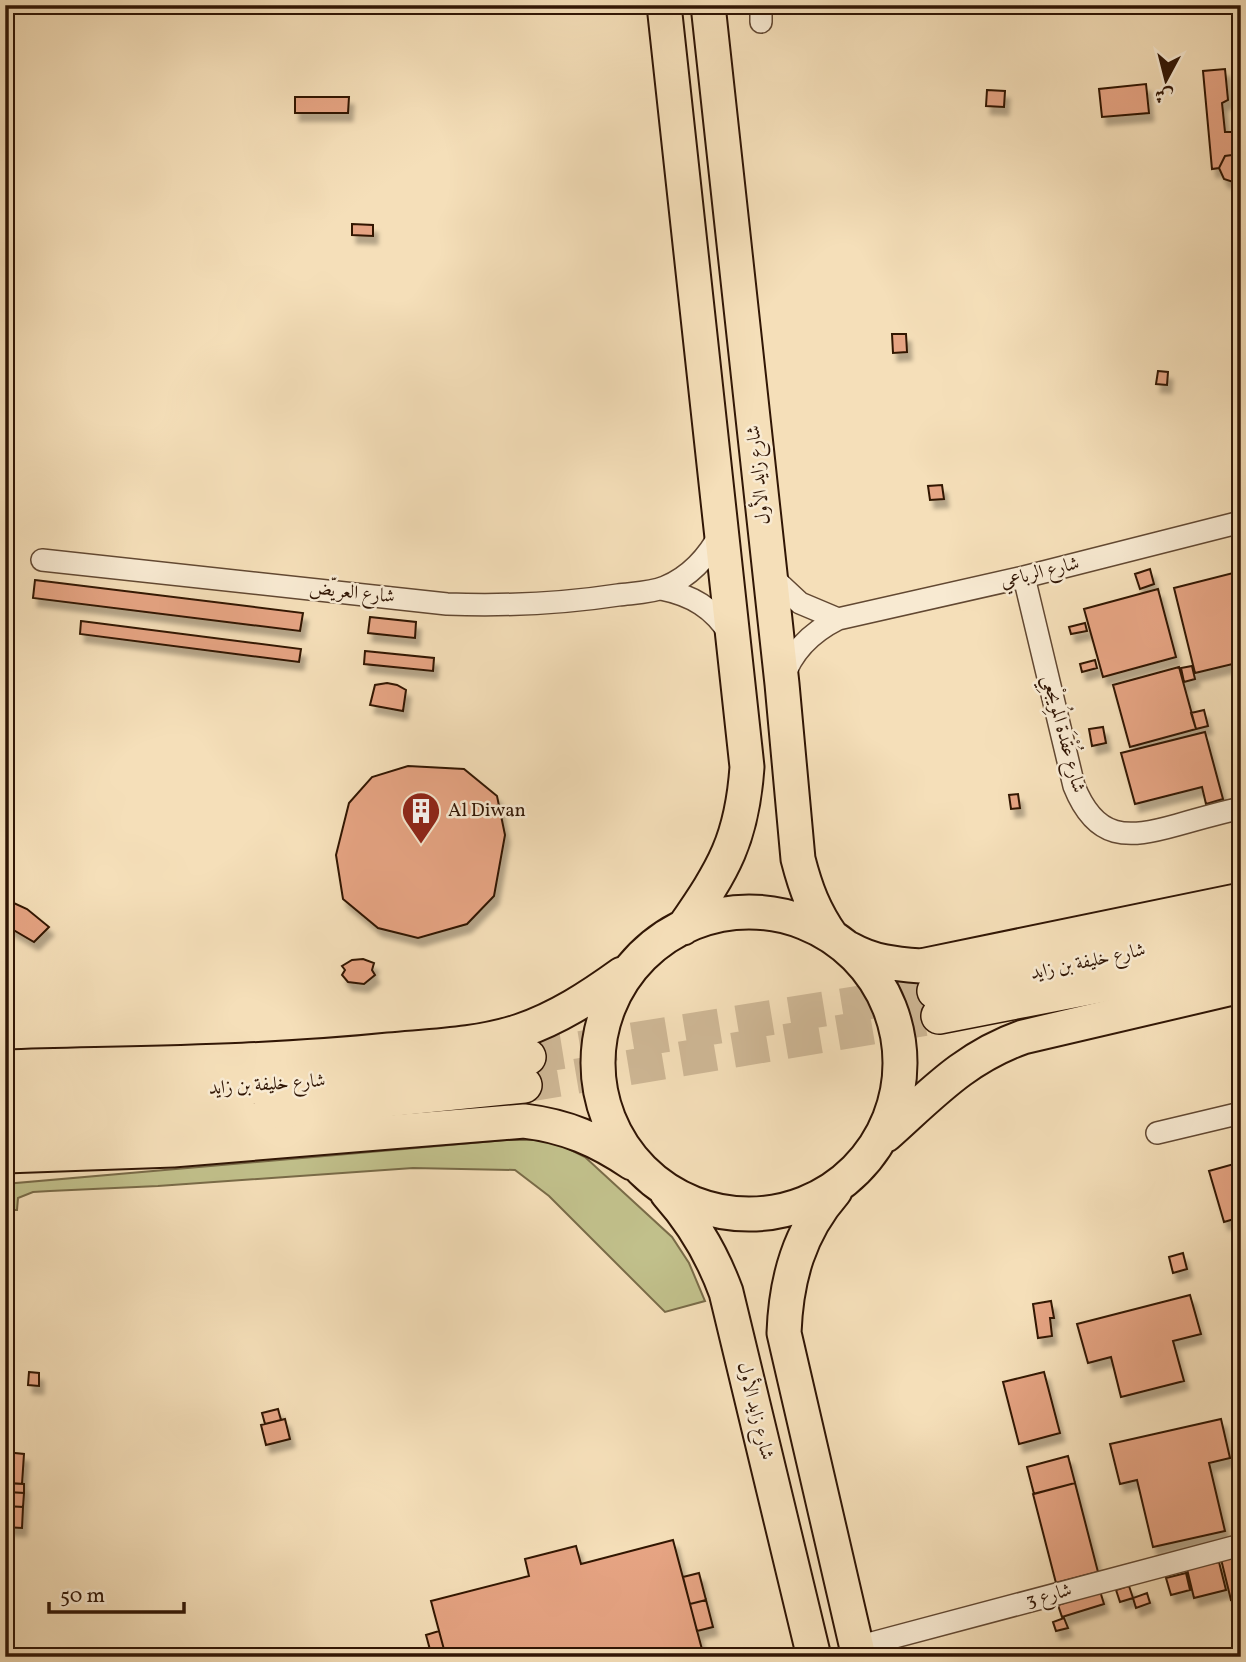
<svg xmlns="http://www.w3.org/2000/svg" width="1246" height="1662" font-family="Vollkorn,Amiri,serif">
	<style>
		.green { fill: #c1c08b; stroke: #796b48; stroke-width: 2 }
		.building { fill: #e6a483; stroke: #311605; stroke-width: 2; filter: url(#shadow) }
		.lines { fill: none; stroke-linecap: round; stroke-linejoin: round }
		.trunk-tunnel { stroke: #ceb795; stroke-width: 35; stroke-dasharray: 35 18; stroke-linecap: butt }
		.minor-casing { stroke: #624832; stroke-width: 24 }
		.primary-casing { stroke: #311605; stroke-width: 37 }
		.trunk-casing { stroke: #311605; stroke-width: 38 }
		.minor { stroke: #f8ead2; stroke-width: 21 }
		.primary { stroke: #f5dfb9; stroke-width: 33 }
		.trunk { stroke: #f5dfb9; stroke-width: 35 }
		.labels { text-anchor: middle; dominant-baseline: central; stroke-width: 5; stroke-linejoin: round; paint-order: stroke }
		.street-label { font-size: 19px; fill: #311605; stroke: #f8ead2 }
		.poi-label { font-size: 19px; fill: #311605; stroke: #f8ead2; text-anchor: start }
	</style>
	<defs>
		<filter id="shadow"><feDropShadow dx="4.5" dy="8" stdDeviation="2" flood-color="#0004"/></filter>
	</defs>
	<rect width="100%" height="100%" fill="#f5dfb9"/>
	<filter id="stains"><feTurbulence type="fractalNoise" baseFrequency=".00286" numOctaves="4"/><feColorMatrix values="0 0 0 0 .2 0 0 0 0 .09 0 0 0 0 .02 0 0 0 .5 -.17"/></filter>
	<radialGradient id="worn" r=".72"><stop offset=".6" stop-color="#630" stop-opacity="0"/><stop offset="1" stop-color="#630" stop-opacity=".3"/></radialGradient>
	<!-- green -->
	<path class="green" d="M 506,1140 L 542,1140 L 563,1146 L 585,1157 L 672,1237 L 689,1263 L 705,1301 L 665,1312 L 549,1196 L 515,1170 L 413,1168 L 158,1186 L 50,1191 L 33,1192 L 18,1198 L 17,1210 L 5,1210 L 5,1184 Z"/>
	<!-- building -->
	<path class="building" d="M 1225,69 L 1228,100 L 1222,103 L 1225,132 L 1232,132 L 1232,155 L 1225,156 L 1219,168 L 1212,169 L 1203,71 Z
		M 1146,84 L 1149,113 L 1102,117 L 1099,89 Z
		M 987,90 L 1005,91 L 1004,107 L 986,106 Z
		M 295,97 L 349,97 L 348,113 L 295,113 Z
		M 1232,155 L 1241,156 L 1241,181 L 1236,183 L 1224,179 L 1219,168 L 1225,156 Z
		M 352,224 L 373,225 L 373,236 L 352,235 Z
		M 892,334 L 906,334 L 907,352 L 893,353 Z
		M 1158,371 L 1168,372 L 1167,385 L 1156,384 Z
		M 942,485 L 944,499 L 930,500 L 928,486 Z
		M 1150,569 L 1154,584 L 1140,589 L 1135,574 Z
		M 1241,571 L 1241,662 L 1195,673 L 1174,588 Z
		M 35,580 L 303,613 L 300,631 L 33,598 Z
		M 1158,589 L 1176,657 L 1103,677 L 1084,609 Z
		M 370,617 L 416,622 L 415,638 L 368,633 Z
		M 81,621 L 301,649 L 299,662 L 80,634 Z
		M 1085,623 L 1087,631 L 1071,634 L 1069,627 Z
		M 365,651 L 434,658 L 433,671 L 364,664 Z
		M 1095,660 L 1097,668 L 1082,672 L 1080,664 Z
		M 1192,666 L 1195,679 L 1184,682 L 1181,668 Z
		M 1179,667 L 1196,729 L 1130,747 L 1113,685 Z
		M 387,683 L 397,685 L 406,690 L 403,711 L 370,705 L 375,685 Z
		M 1204,710 L 1208,726 L 1196,729 L 1191,713 Z
		M 1103,727 L 1106,743 L 1092,746 L 1089,729 Z
		M 1205,732 L 1223,799 L 1206,804 L 1202,787 L 1135,804 L 1121,753 Z
		M 408,766 L 464,769 L 497,796 L 505,835 L 494,896 L 467,924 L 418,938 L 378,928 L 343,899 L 336,855 L 349,803 L 372,777 Z
		M 1018,794 L 1020,808 L 1011,809 L 1009,795 Z
		M 5,899 L 27,909 L 49,927 L 34,942 L 5,925 Z
		M 363,959 L 374,963 L 372,970 L 375,975 L 364,984 L 348,982 L 342,975 L 345,970 L 342,966 L 352,960 Z
		M 1241,1162 L 1241,1217 L 1224,1222 L 1209,1171 Z
		M 1183,1253 L 1187,1269 L 1173,1273 L 1169,1257 Z
		M 1190,1295 L 1201,1334 L 1173,1341 L 1184,1381 L 1121,1397 L 1111,1357 L 1088,1363 L 1077,1324 Z
		M 1051,1301 L 1054,1318 L 1050,1318 L 1052,1336 L 1038,1338 L 1033,1304 Z
		M 29,1372 L 39,1373 L 39,1386 L 28,1385 Z
		M 1044,1372 L 1060,1433 L 1019,1444 L 1003,1382 Z
		M 278,1409 L 281,1420 L 265,1424 L 262,1413 Z
		M 285,1419 L 290,1439 L 266,1445 L 261,1425 Z
		M 1221,1419 L 1230,1458 L 1209,1463 L 1225,1531 L 1153,1547 L 1137,1480 L 1120,1484 L 1110,1444 Z
		M 5,1452 L 24,1454 L 22,1484 L 5,1483 Z
		M 1068,1456 L 1075,1483 L 1034,1494 L 1027,1467 Z
		M 5,1483 L 9,1483 L 8,1492 L 24,1493 L 23,1507 L 5,1506 Z
		M 9,1483 L 24,1484 L 24,1493 L 8,1492 Z
		M 1075,1483 L 1098,1572 L 1056,1583 L 1033,1494 Z
		M 5,1506 L 23,1507 L 22,1528 L 5,1527 Z
		M 673,1540 L 704,1657 L 446,1657 L 431,1601 L 529,1576 L 525,1559 L 576,1546 L 581,1564 Z
		M 1241,1550 L 1241,1598 L 1231,1600 L 1220,1555 Z
		M 1219,1562 L 1226,1590 L 1194,1598 L 1187,1569 Z
		M 699,1573 L 706,1600 L 690,1604 L 683,1577 Z
		M 1186,1573 L 1190,1590 L 1171,1595 L 1166,1578 Z
		M 1129,1586 L 1133,1598 L 1120,1602 L 1116,1590 Z
		M 1100,1591 L 1104,1604 L 1062,1617 L 1058,1605 Z
		M 1147,1593 L 1150,1603 L 1136,1608 L 1133,1598 Z
		M 706,1600 L 713,1627 L 697,1631 L 690,1604 Z
		M 1064,1618 L 1068,1628 L 1056,1631 L 1053,1622 Z
		M 439,1631 L 446,1657 L 432,1657 L 426,1635 Z"/>
	<g class="lines">
		<!-- trunk-tunnel -->
		<path class="trunk-tunnel" d="M 528,1057 L 935,991
			M 524,1085 L 939,1016"/>
		<!-- minor casing -->
		<g class="minor-casing">
			<path id="minor" d="M 761,5 L 761,22
				M 42,560 L 447,604 C 505,606 560,604 618,595 C 633,593 651,593 665,587 C 691,576 708,557 721,532
				M 770,575 L 800,603 L 838,619
				M 1024,577 L 1074,786 C 1096,841 1127,839 1177,825 C 1198,819 1219,813 1241,808
				M 661,589 C 691,595 714,608 730,635
				M 783,679 C 792,651 812,632 838,619 L 1024,577 L 1241,522
				M 1157,1133 L 1241,1113
				M 857,1647 L 1241,1545"/>
		</g>
		<!-- primary casing -->
		<g class="primary-casing">
			<path id="primary" d="M 664,5 L 747,767 C 742,839 724,869 683,928
				M 708,5 L 782,684 L 798,859 C 806,890 814,911 832,937
				M598 1063a151 151 0 1 1 302 0a151 151 0 1 1-302 0Z
				M 850,949 C 873,962 895,964 921,966 L 1241,900
				M 5,1067 C 133,1063 262,1063 389,1050 C 433,1046 478,1045 520,1031 C 558,1018 590,997 622,974
				M 886,1135 C 932,1094 964,1058 1023,1037 L 1241,986
				M 5,1156 L 173,1150 L 524,1121 C 566,1126 598,1140 632,1163
				M 835,1191 C 799,1232 786,1279 784,1333 L 859,1657
				M 667,1193 C 694,1223 712,1254 726,1292 L 814,1657"/>
		</g>
		<!-- trunk casing -->
		<g class="trunk-casing">
			<path id="trunk" d="M 935,991 L 1055,970 L 1241,927
				M 939,1016 L 1181,969 L 1241,955
				M 5,1097 L 190,1091 L 364,1077 L 528,1057
				M 5,1127 L 190,1119 L 524,1085"/>
		</g>
		<!-- minor -->
		<use href="#minor" class="minor"/>
		<!-- primary -->
		<use href="#primary" class="primary"/>
		<!-- trunk -->
		<use href="#trunk" class="trunk"/>
	</g>
	<!-- icons -->
	<defs>
		<g id="building-pin" transform="scale(2.0125)"><path d="M0 17L-7.5 6A9.5 9.5 0 1 1 7.5 6Z" fill="#8f2418" stroke="#f8ead2"/><path d="M-4-6H4V6H1V3H-1V6H-4ZM-2.5-4.3h1.7v1.8h-1.7ZM.8-4.3h1.7v1.8H.8ZM-2.5-1h1.7V.8h-1.7ZM.8-1h1.7V.8H.8Z" fill="#fff"/></g>
	</defs>
	<g fill-rule="evenodd">
		<use href="#building-pin" x="421" y="811"/>
	</g>
	<g class="labels">
		<!-- street labels -->
		<g class="street-label">
			<text transform="translate(759 475) rotate(-96)">شارع زايد الأول</text>
			<text transform="translate(1040 573) rotate(-14)">شارع الرباعي</text>
			<text transform="translate(352 593) rotate(6)">شارع العريّض</text>
			<text transform="translate(1063 734) rotate(75)">شارع عُقْدَة المُوِيجْعِي</text>
			<text transform="translate(1088 962) rotate(-12)">شارع خليفة بن زايد</text>
			<text transform="translate(267 1085) rotate(-4)">شارع خليفة بن زايد</text>
			<text transform="translate(755 1411) rotate(76)">شارع زايد الأول</text>
			<text transform="translate(1049 1596) rotate(-15)">شارع 3</text>
		</g>
		<!-- poi labels -->
		<g class="poi-label">
			<text x="448" y="811">Al Diwan</text>
		</g>
	</g>
	<!-- margin -->
	<rect width="1246" height="1662" fill="none" stroke="#f5dfb9" stroke-width="28"/>
	<rect x="7" y="7" width="1232" height="1648" fill="none" stroke="#311605" stroke-width="3.5"/>
	<rect x="14" y="14" width="1218" height="1634" fill="none" stroke="#311605" stroke-width="2"/>
	<!-- north arrow -->
	<g transform="translate(1166 80) rotate(187)" stroke="#f8ead2" stroke-width="5" paint-order="stroke">
	<path d="M0-5L12 26L0 18L-12 26Z" fill="#311605"/>
	<text y="-10" font-size="19" font-weight="bold" text-anchor="middle" fill="#311605">ش</text>
	</g>
	<!-- scale -->
	<path d="M49 1602v10h135v-10" fill="none" stroke="#311605" stroke-width="3.5"/>
	<text x="60" y="1602" font-size="21" fill="#311605" stroke="#f8ead2" stroke-width="5" paint-order="stroke">50 m</text>
	<rect width="100%" height="100%" filter="url(#stains)"/>
	<rect width="100%" height="100%" fill="url(#worn)"/>
</svg>
